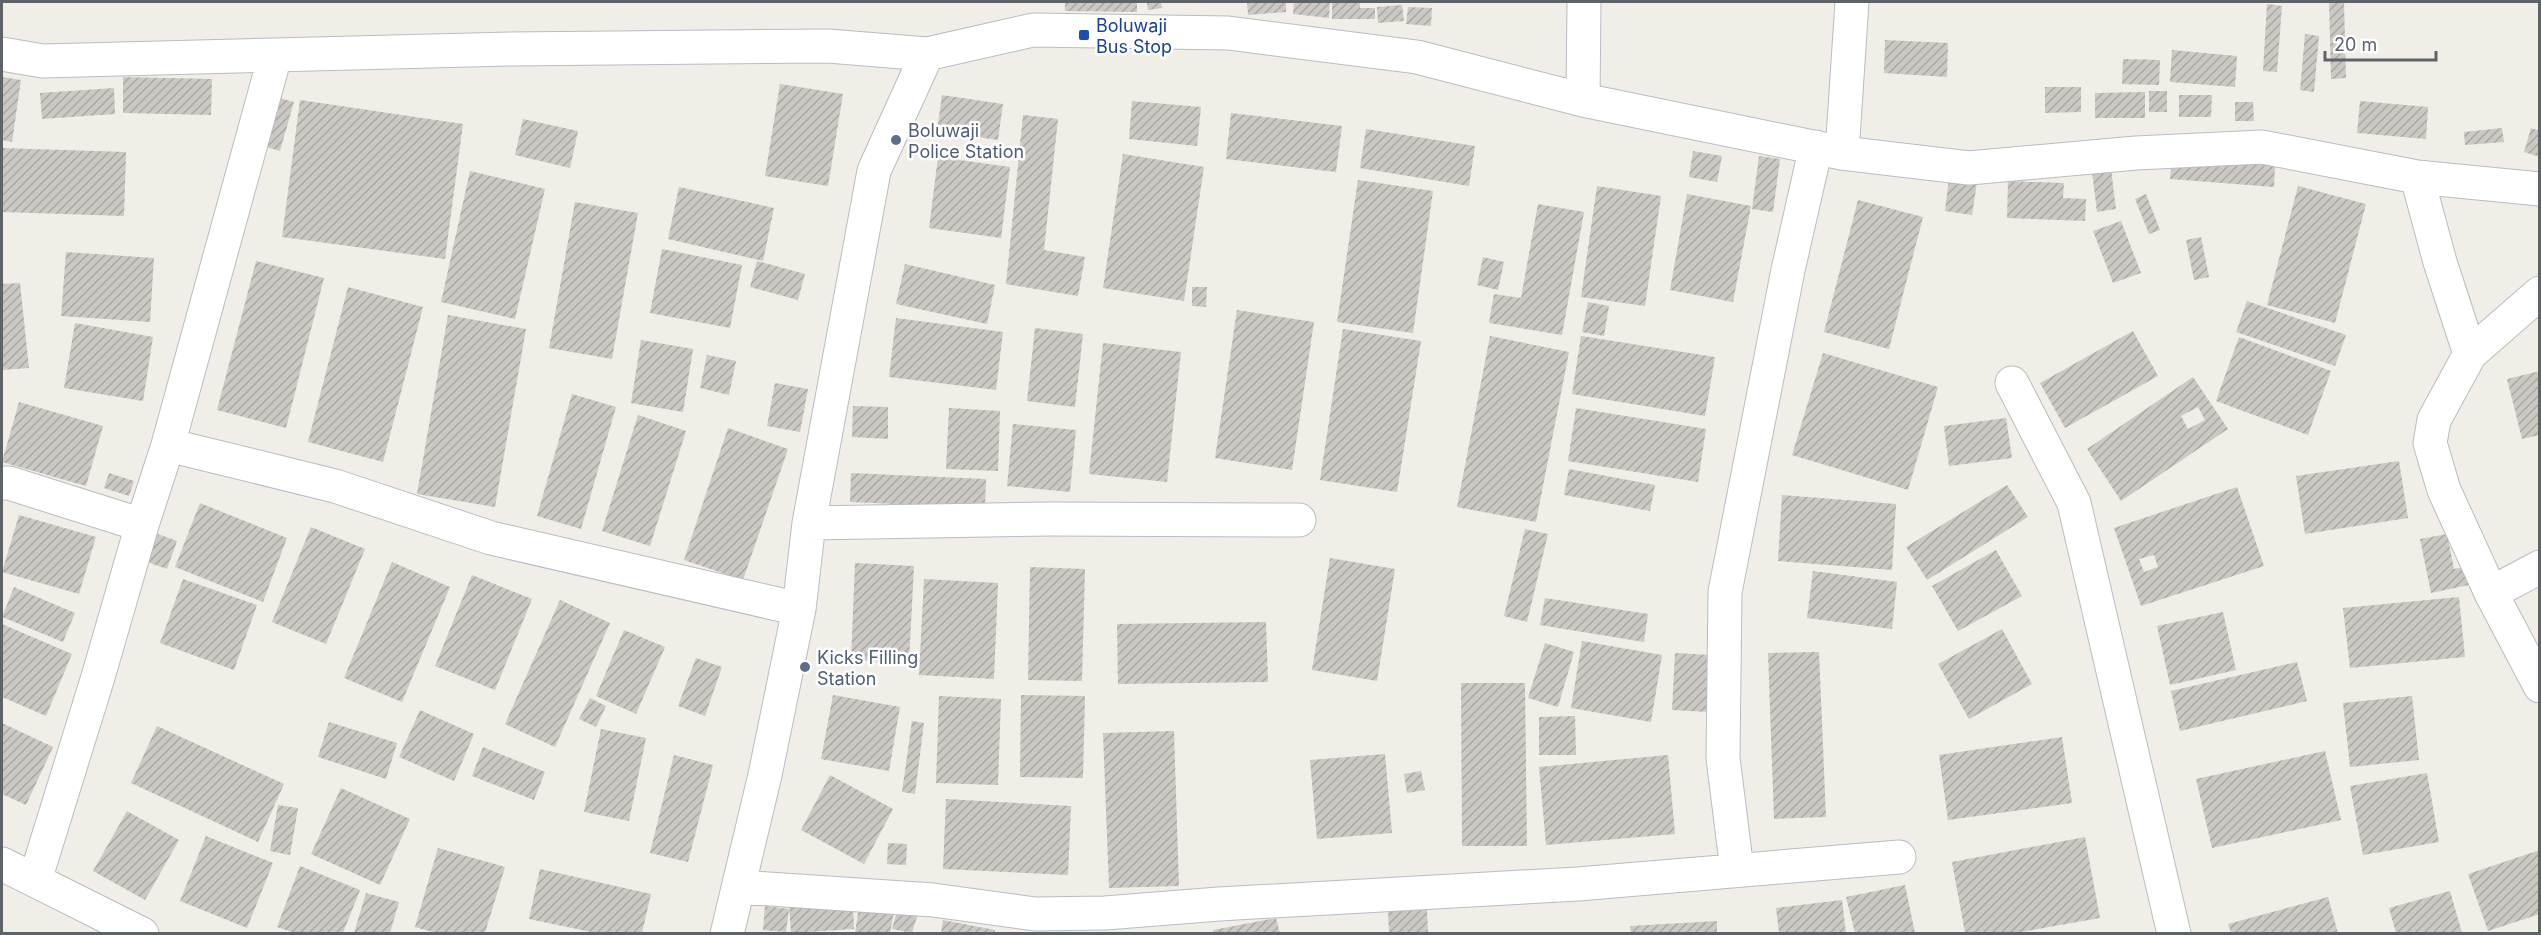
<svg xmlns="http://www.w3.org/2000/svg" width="2541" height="935" font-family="Inter,sans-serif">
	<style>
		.building { fill: url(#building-hatch); fill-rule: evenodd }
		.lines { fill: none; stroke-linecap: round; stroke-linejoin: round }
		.minor-casing { stroke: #b9bcc1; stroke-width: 35 }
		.minor { stroke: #fff; stroke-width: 33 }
		.transit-dot { fill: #1a4fb4; stroke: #fff; stroke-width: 2 }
		.service-dot { fill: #5c6f8a; stroke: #fff; stroke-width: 2 }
		.labels { text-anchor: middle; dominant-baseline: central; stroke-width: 5; stroke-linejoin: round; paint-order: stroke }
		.transit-label { font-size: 18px; fill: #164399; stroke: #fff; text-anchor: start }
		.service-label { font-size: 18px; fill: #4e5e75; stroke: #fff; text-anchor: start }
	</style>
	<defs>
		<pattern id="building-hatch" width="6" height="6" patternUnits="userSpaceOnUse" patternTransform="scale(1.5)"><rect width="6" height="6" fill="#ccc9c4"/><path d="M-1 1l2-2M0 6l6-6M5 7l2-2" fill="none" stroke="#a9a7a3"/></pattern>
	</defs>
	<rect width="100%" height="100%" fill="#f1eee7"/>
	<!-- building -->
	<path class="building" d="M 1065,2 L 1137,2 L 1137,12 L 1065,11 Z
		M 1147,2 L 1161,2 L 1162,8 L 1148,10 Z
		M 1247,2 L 1286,2 L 1286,12 L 1248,15 Z
		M 1294,2 L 1330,2 L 1329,18 L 1293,14 Z
		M 1332,2 L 1360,2 L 1360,8 L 1375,8 L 1375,19 L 1332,19 Z
		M 2329,2 L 2344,2 L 2346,78 L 2331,79 Z
		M 2267,4 L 2282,6 L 2277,72 L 2263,71 Z
		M 1402,5 L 1404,21 L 1378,23 L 1377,7 Z
		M 1408,7 L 1432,8 L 1431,26 L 1406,24 Z
		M 2305,34 L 2319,36 L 2314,92 L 2300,90 Z
		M 1885,40 L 1948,43 L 1947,77 L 1884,73 Z
		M 2172,50 L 2237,56 L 2235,87 L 2170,82 Z
		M 2123,59 L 2160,60 L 2159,85 L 2122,84 Z
		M 2,77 L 21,80 L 12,142 L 2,140 Z
		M 123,77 L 212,79 L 211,115 L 123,113 Z
		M 780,84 L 843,94 L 828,186 L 765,176 Z
		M 2045,87 L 2081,87 L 2081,112 L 2045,113 Z
		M 114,88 L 115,114 L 42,119 L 40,93 Z
		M 2149,91 L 2167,91 L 2167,112 L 2149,112 Z
		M 2145,92 L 2145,118 L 2095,118 L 2095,93 Z
		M 942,95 L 1003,104 L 998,140 L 937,131 Z
		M 2179,95 L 2212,95 L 2211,117 L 2179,117 Z
		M 276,97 L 294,102 L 280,151 L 263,146 Z
		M 300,100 L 463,124 L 445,259 L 282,237 Z
		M 1132,101 L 1201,107 L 1197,146 L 1129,139 Z
		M 2360,101 L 2428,107 L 2426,139 L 2357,133 Z
		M 2235,102 L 2253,102 L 2254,121 L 2235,121 Z
		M 1231,113 L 1342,126 L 1336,172 L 1226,159 Z
		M 1023,115 L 1058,119 L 1044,250 L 1085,257 L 1078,296 L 1006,284 Z
		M 523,119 L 578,131 L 570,168 L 515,155 Z
		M 2502,128 L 2504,142 L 2465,145 L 2464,132 Z
		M 2531,128 L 2540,131 L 2540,157 L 2524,152 Z
		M 1366,129 L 1475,146 L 1469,186 L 1360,168 Z
		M 2,148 L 126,152 L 124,216 L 2,212 Z
		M 1693,151 L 1722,156 L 1717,182 L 1689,177 Z
		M 1123,154 L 1204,167 L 1184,301 L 1103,288 Z
		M 1759,156 L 1780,159 L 1773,212 L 1752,209 Z
		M 938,157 L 1010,167 L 1001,238 L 929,228 Z
		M 2172,157 L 2275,166 L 2274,187 L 2170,179 Z
		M 2111,169 L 2116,209 L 2097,212 L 2092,172 Z
		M 470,171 L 545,189 L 515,319 L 441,302 Z
		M 1949,178 L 1977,182 L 1972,215 L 1945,211 Z
		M 1358,180 L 1433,191 L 1413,333 L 1337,322 Z
		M 2008,181 L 2064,183 L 2063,198 L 2086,199 L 2085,221 L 2007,218 Z
		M 1597,186 L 1661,196 L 1645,306 L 1581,297 Z
		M 2298,186 L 2366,204 L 2335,323 L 2267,305 Z
		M 679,187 L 774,208 L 763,261 L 668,239 Z
		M 1687,194 L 1751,206 L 1733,302 L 1670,290 Z
		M 2146,194 L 2160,230 L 2149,234 L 2135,199 Z
		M 1858,200 L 1923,217 L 1889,349 L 1824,332 Z
		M 575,202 L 638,213 L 612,359 L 549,348 Z
		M 1538,204 L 1584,212 L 1562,335 L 1489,323 L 1494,294 L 1521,298 Z
		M 2121,221 L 2141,273 L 2113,283 L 2093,231 Z
		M 2201,237 L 2209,277 L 2194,280 L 2186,240 Z
		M 662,249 L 742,265 L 730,328 L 650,313 Z
		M 66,252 L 154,258 L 150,322 L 61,316 Z
		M 1483,257 L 1504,262 L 1498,290 L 1477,285 Z
		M 256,261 L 324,278 L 286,428 L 217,410 Z
		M 757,261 L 805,274 L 798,300 L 750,287 Z
		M 905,264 L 995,285 L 987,324 L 896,304 Z
		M 20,283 L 29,368 L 2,370 L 2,284 Z
		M 348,287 L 423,307 L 383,462 L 308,442 Z
		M 1192,287 L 1207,287 L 1206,307 L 1192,306 Z
		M 2247,301 L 2346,335 L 2335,366 L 2236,332 Z
		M 1588,302 L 1609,306 L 1604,336 L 1582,332 Z
		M 1237,310 L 1314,322 L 1292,470 L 1215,458 Z
		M 448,315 L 526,329 L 495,507 L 417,494 Z
		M 896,318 L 1003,332 L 996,390 L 889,377 Z
		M 75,323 L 153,337 L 143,401 L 64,388 Z
		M 1035,328 L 1083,334 L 1075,407 L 1027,401 Z
		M 1343,329 L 1421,341 L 1397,492 L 1320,480 Z
		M 2133,331 L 2158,376 L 2065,428 L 2040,383 Z
		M 1490,336 L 1569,352 L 1536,522 L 1457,507 Z
		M 1581,336 L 1715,357 L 1705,416 L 1572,394 Z
		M 2239,337 L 2331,371 L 2308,435 L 2216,401 Z
		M 641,340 L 693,349 L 683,412 L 631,403 Z
		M 1103,343 L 1181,352 L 1167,482 L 1089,474 Z
		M 1823,353 L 1938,387 L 1908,490 L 1792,455 Z
		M 707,355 L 736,361 L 729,395 L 700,388 Z
		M 2540,371 L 2540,435 L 2522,439 L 2507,379 Z
		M 2193,377 L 2228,429 L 2121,501 L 2087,449 ZM 2198,407 L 2205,420 L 2188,429 L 2181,416 Z
		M 775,383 L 808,389 L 800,432 L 767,426 Z
		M 572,394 L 616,407 L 581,529 L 537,516 Z
		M 19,402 L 103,426 L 86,486 L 2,462 Z
		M 853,406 L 888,407 L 888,439 L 852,437 Z
		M 949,408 L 1000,411 L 998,471 L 946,469 Z
		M 1576,408 L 1706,429 L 1698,482 L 1568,461 Z
		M 638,415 L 686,431 L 650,546 L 602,531 Z
		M 2006,418 L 2012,458 L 1949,466 L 1944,426 Z
		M 1013,424 L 1076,430 L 1070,492 L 1007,486 Z
		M 728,428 L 788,449 L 743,580 L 684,560 Z
		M 2399,461 L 2408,518 L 2305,534 L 2296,476 Z
		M 1569,469 L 1655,485 L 1650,511 L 1564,495 Z
		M 109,473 L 134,481 L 129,496 L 104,488 Z
		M 851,473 L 986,479 L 985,508 L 850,502 Z
		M 2007,485 L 2028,517 L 1927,580 L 1906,547 Z
		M 2237,487 L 2264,566 L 2141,606 L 2114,528 ZM 2154,555 L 2158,567 L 2144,572 L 2139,559 Z
		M 1782,495 L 1896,504 L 1892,570 L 1778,561 Z
		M 200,503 L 287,538 L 263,602 L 175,567 Z
		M 19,515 L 96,537 L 79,594 L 2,572 Z
		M 311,527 L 365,549 L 326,644 L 272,622 Z
		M 1525,529 L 1548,534 L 1527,622 L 1504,616 Z
		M 158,534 L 177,541 L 167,569 L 147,562 Z
		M 2447,534 L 2454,569 L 2466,567 L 2469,585 L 2431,593 L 2420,539 Z
		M 1996,550 L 2022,596 L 1958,631 L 1932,586 Z
		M 1330,558 L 1395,569 L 1377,681 L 1312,670 Z
		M 392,562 L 450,587 L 402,702 L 344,678 Z
		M 855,563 L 914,566 L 909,663 L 851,660 Z
		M 1030,567 L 1085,569 L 1082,681 L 1028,680 Z
		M 1813,571 L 1897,582 L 1892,629 L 1807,618 Z
		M 472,575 L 532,599 L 495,690 L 435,666 Z
		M 183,579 L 257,605 L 234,670 L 160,643 Z
		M 924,579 L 998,583 L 994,679 L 919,675 Z
		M 14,587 L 75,613 L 63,642 L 2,617 Z
		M 2459,597 L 2465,657 L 2350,668 L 2343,608 Z
		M 1545,598 L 1648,614 L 1644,642 L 1540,625 Z
		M 560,600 L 610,623 L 555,747 L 505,724 Z
		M 2223,612 L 2236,670 L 2170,685 L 2157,626 Z
		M 1266,622 L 1268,682 L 1118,684 L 1117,624 Z
		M 2,624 L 72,654 L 46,716 L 2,697 Z
		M 2002,629 L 2032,684 L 1969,719 L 1938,664 Z
		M 624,630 L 665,647 L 636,714 L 596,696 Z
		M 1582,641 L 1662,655 L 1651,722 L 1571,708 Z
		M 1545,643 L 1574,652 L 1558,707 L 1528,698 Z
		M 1819,652 L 1826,817 L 1774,819 L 1768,653 Z
		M 1675,653 L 1710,655 L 1708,712 L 1672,710 Z
		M 696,658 L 722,667 L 705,716 L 678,706 Z
		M 2297,662 L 2307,701 L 2180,731 L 2171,691 Z
		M 1461,683 L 1525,683 L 1527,846 L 1462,846 Z
		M 833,695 L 900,707 L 889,771 L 821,759 Z
		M 1021,695 L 1085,696 L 1083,778 L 1020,777 Z
		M 939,696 L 1001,699 L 998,785 L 936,783 Z
		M 2412,696 L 2419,760 L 2350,767 L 2343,703 Z
		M 590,698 L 606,706 L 596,727 L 579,719 Z
		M 420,710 L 474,734 L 454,781 L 399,757 Z
		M 1575,716 L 1576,755 L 1539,755 L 1539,717 Z
		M 912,721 L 924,723 L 915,794 L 902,792 Z
		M 329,722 L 397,743 L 386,779 L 318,757 Z
		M 2,723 L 53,747 L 26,805 L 2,794 Z
		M 157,726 L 284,784 L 258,842 L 131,783 Z
		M 601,729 L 646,738 L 629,821 L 584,812 Z
		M 1174,731 L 1179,886 L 1109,888 L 1103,733 Z
		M 2062,737 L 2072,803 L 1948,820 L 1939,755 Z
		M 483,747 L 545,772 L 534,800 L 472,776 Z
		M 2325,751 L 2341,820 L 2212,848 L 2196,779 Z
		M 1385,754 L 1392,833 L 1317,839 L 1310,760 Z
		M 674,755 L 713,765 L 688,862 L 650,853 Z
		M 1668,755 L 1675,834 L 1546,845 L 1539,767 Z
		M 1421,771 L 1425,790 L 1407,793 L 1404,774 Z
		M 2427,773 L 2439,842 L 2363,855 L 2350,786 Z
		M 830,775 L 893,809 L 864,864 L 801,830 Z
		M 341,788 L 410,819 L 380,885 L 311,854 Z
		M 946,799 L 1071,806 L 1068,875 L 943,869 Z
		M 278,805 L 298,808 L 290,855 L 270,851 Z
		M 127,811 L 179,840 L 145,900 L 93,871 Z
		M 206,836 L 273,863 L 247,928 L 180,901 Z
		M 2085,837 L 2100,918 L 2015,933 L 1965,933 L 1952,862 Z
		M 888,843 L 907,844 L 906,865 L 887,864 Z
		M 438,848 L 505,867 L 485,933 L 436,933 L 415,927 Z
		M 2540,850 L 2540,914 L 2488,931 L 2468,874 Z
		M 300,866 L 360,890 L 343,933 L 295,933 L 277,927 Z
		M 540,869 L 651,894 L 642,933 L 596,933 L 529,919 Z
		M 1905,885 L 1915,933 L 1855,933 L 1846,897 Z
		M 2450,891 L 2462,933 L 2396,933 L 2389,908 Z
		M 366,893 L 399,902 L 390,933 L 354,933 Z
		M 2328,897 L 2338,933 L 2231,933 L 2228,924 Z
		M 1842,900 L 1846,933 L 1779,933 L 1776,908 Z
		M 789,904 L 853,905 L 854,929 L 791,933 Z
		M 899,904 L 919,910 L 912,933 L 892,929 Z
		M 765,906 L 789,909 L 786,932 L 763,930 Z
		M 859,906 L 894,911 L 890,933 L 855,933 Z
		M 1427,910 L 1428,933 L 1389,933 L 1388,911 Z
		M 1276,918 L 1280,933 L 1213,933 L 1213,930 Z
		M 943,920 L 995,930 L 995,933 L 941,933 Z
		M 1717,921 L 1717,933 L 1631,933 L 1630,926 Z"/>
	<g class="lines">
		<!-- minor casing -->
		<g class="minor-casing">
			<path id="minor" d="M 2,54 L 43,61 L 511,49 L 828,46 L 927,54
				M 1583,100 L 1584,2
				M 1842,153 L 1852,2
				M 2417,177 L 2440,262 L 2470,354
				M 2540,293 L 2470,354 L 2434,420 L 2430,443 L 2444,490 L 2491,593 L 2540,686
				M 2012,383 L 2074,503 L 2174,934
				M 168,445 L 335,486 L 491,538 L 799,609
				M 2,483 L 9,483 L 142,525
				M 809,523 L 1050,519 L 1299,520
				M 2491,593 L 2540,567
				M 2,864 L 142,934
				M 1737,870 L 1723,758 L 1725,592 L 1788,270 L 1816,147
				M 35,880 L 98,677 L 142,525 L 168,445 L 275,56
				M 739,887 L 933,900 L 1035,914 L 1105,913 L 1219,904 L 1578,884 L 1899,857
				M 727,934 L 765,775 L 799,609 L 809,523 L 874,171 L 927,54 L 1033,30 L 1228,33 L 1417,57 L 1583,100 L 1842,153 L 1969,168 L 2136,153 L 2262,147 L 2417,177 L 2540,189"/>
		</g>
		<!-- minor -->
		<use href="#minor" class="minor"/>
	</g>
	<!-- markers -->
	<rect class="transit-dot" x="1078" y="29" width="12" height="12" rx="3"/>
	<g class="service-dot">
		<circle cx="896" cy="140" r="6"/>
		<circle cx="805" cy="667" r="6"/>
	</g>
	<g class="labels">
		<!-- transit labels -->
		<g class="transit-label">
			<text x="1096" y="25">Boluwaji<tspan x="1096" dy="21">Bus Stop</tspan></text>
		</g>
		<!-- service labels -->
		<g class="service-label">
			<text x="908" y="130">Boluwaji<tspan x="908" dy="21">Police Station</tspan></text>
			<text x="817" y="657">Kicks Filling<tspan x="817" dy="21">Station</tspan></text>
		</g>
	</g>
	<!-- border -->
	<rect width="2541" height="935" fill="none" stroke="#5e6368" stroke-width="6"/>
	<!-- scale -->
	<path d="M2325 51v9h111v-9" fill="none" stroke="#5e6368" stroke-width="3"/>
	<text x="2334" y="51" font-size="18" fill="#5e6368" stroke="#ffffff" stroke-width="4.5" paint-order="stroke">20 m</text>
</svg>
